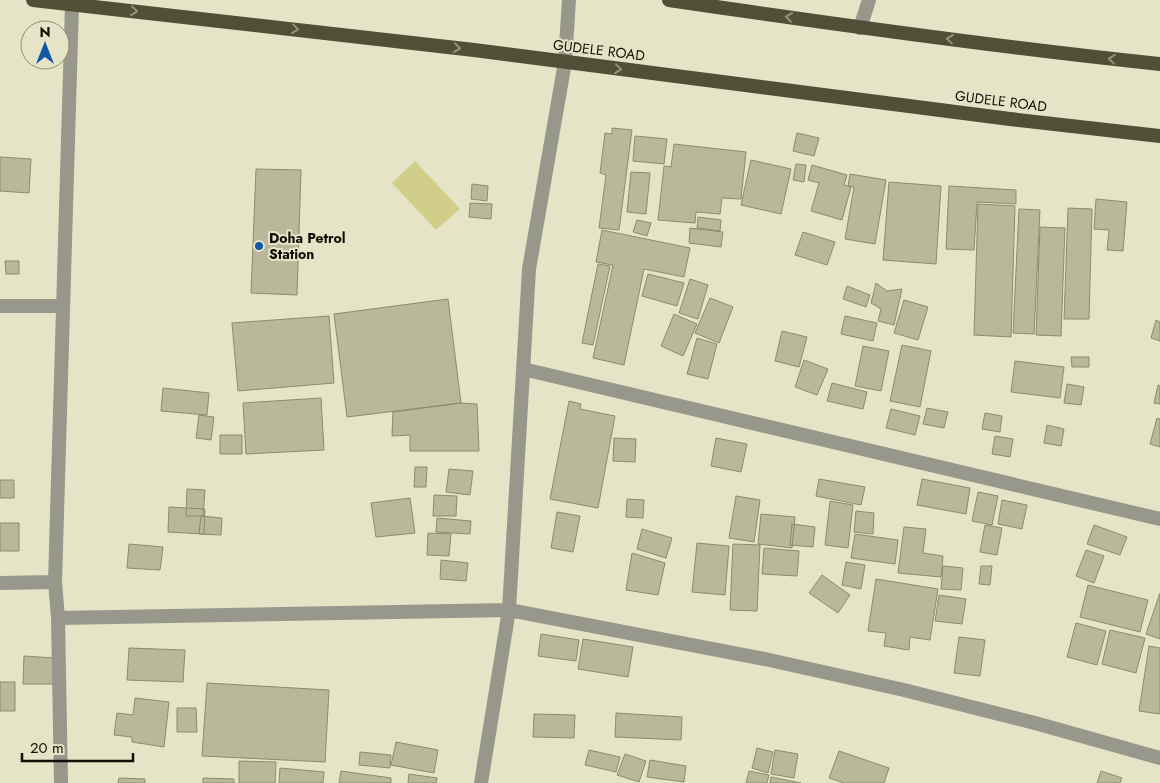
<svg xmlns="http://www.w3.org/2000/svg" width="1160" height="783" font-family="Jost,sans-serif">
	<style>
		.green { fill: #d1ce8a }
		.building { fill: #b9b89b; stroke: #8c8b6f }
		.lines { fill: none; stroke-linecap: round; stroke-linejoin: round }
		.minor { stroke: #98978b; stroke-width: 14 }
		.trunk { stroke: #505038; stroke-width: 14 }
		.oneway { stroke: #939378 }
		.poi-dot { fill: #1157a6; stroke: #e5e4c6; stroke-width: 2 }
		.labels { text-anchor: middle; dominant-baseline: central; stroke-width: 4; stroke-linejoin: round; paint-order: stroke }
		.street-label { font-size: 14px; fill: #100f06; stroke: #e5e4c6 }
		.poi-label { font-size: 14px; font-weight: bold; fill: #100f06; stroke: #e5e4c6; text-anchor: start }
	</style>
	<rect width="100%" height="100%" fill="#e5e4c6"/>
	<!-- green -->
	<path class="green" d="M 415,161 L 460,209 L 436,230 L 392,183 Z"/>
	<!-- building -->
	<path class="building" d="M 612,128 L 632,130 L 619,230 L 599,228 L 606,175 L 600,173 L 605,133 L 612,134 Z
		M 797,133 L 819,138 L 814,156 L 793,151 Z
		M 635,136 L 667,139 L 664,164 L 633,161 Z
		M 674,144 L 746,152 L 741,199 L 722,198 L 720,214 L 696,212 L 695,223 L 658,220 L 664,166 L 671,167 Z
		M 0,157 L 31,159 L 29,193 L 0,191 Z
		M 751,160 L 791,169 L 781,214 L 741,205 Z
		M 796,164 L 806,165 L 804,182 L 793,180 Z
		M 812,165 L 847,175 L 844,185 L 851,187 L 842,220 L 811,211 L 819,183 L 808,180 Z
		M 256,169 L 301,170 L 297,295 L 251,293 Z
		M 631,172 L 650,173 L 646,214 L 627,212 Z
		M 850,174 L 886,180 L 875,244 L 845,239 L 854,187 L 848,186 Z
		M 889,182 L 941,186 L 936,264 L 883,260 Z
		M 472,184 L 488,186 L 487,201 L 471,199 Z
		M 949,186 L 1016,190 L 1016,204 L 977,202 L 974,250 L 946,249 Z
		M 1096,199 L 1127,202 L 1123,251 L 1107,250 L 1109,230 L 1094,229 Z
		M 470,203 L 492,204 L 491,219 L 469,217 Z
		M 978,204 L 1015,206 L 1011,337 L 974,335 Z
		M 1068,208 L 1092,209 L 1089,319 L 1064,319 Z
		M 1019,209 L 1040,210 L 1034,334 L 1013,333 Z
		M 698,217 L 721,220 L 720,231 L 697,228 Z
		M 637,220 L 651,223 L 647,236 L 633,232 Z
		M 1040,227 L 1065,228 L 1061,336 L 1036,335 Z
		M 690,228 L 723,232 L 721,247 L 689,243 Z
		M 602,230 L 690,248 L 684,277 L 644,269 L 624,365 L 593,358 L 613,265 L 596,262 Z
		M 803,232 L 835,242 L 827,265 L 795,255 Z
		M 5,261 L 19,261 L 19,274 L 6,274 Z
		M 598,264 L 610,266 L 593,345 L 582,343 Z
		M 648,274 L 684,283 L 677,306 L 642,296 Z
		M 690,279 L 708,285 L 698,319 L 679,313 Z
		M 876,283 L 887,291 L 902,289 L 894,325 L 878,321 L 881,309 L 871,303 Z
		M 847,286 L 870,295 L 866,307 L 843,299 Z
		M 710,298 L 733,307 L 719,343 L 695,333 Z
		M 448,299 L 461,403 L 347,417 L 334,314 Z
		M 904,300 L 928,307 L 918,340 L 894,333 Z
		M 674,314 L 697,324 L 683,356 L 661,346 Z
		M 329,316 L 334,383 L 238,391 L 232,323 Z
		M 845,316 L 877,323 L 873,341 L 841,334 Z
		M 1156,320 L 1160,322 L 1160,341 L 1151,338 Z
		M 782,331 L 807,337 L 799,367 L 775,361 Z
		M 697,338 L 717,344 L 708,379 L 687,374 Z
		M 902,345 L 931,351 L 920,407 L 890,401 Z
		M 863,346 L 889,351 L 881,391 L 855,386 Z
		M 1071,357 L 1089,357 L 1089,367 L 1072,367 Z
		M 804,360 L 828,369 L 817,395 L 795,387 Z
		M 1015,361 L 1064,367 L 1060,398 L 1011,392 Z
		M 832,383 L 867,392 L 863,409 L 827,401 Z
		M 1067,384 L 1084,387 L 1081,405 L 1064,403 Z
		M 1158,385 L 1160,386 L 1160,404 L 1154,403 Z
		M 163,388 L 209,393 L 207,415 L 161,411 Z
		M 321,398 L 324,450 L 246,454 L 243,403 Z
		M 569,401 L 581,404 L 580,409 L 615,416 L 598,508 L 550,499 Z
		M 461,403 L 477,404 L 479,451 L 410,451 L 410,435 L 392,436 L 393,412 Z
		M 927,408 L 948,412 L 944,428 L 923,424 Z
		M 891,409 L 920,416 L 915,435 L 886,428 Z
		M 985,413 L 1002,416 L 1000,432 L 982,429 Z
		M 199,415 L 214,417 L 211,440 L 196,438 Z
		M 1157,418 L 1160,419 L 1160,447 L 1150,444 Z
		M 1047,425 L 1064,429 L 1061,446 L 1044,443 Z
		M 220,435 L 242,435 L 242,454 L 220,454 Z
		M 995,436 L 1013,439 L 1010,457 L 992,454 Z
		M 614,438 L 636,439 L 635,462 L 613,461 Z
		M 716,438 L 747,444 L 741,472 L 711,466 Z
		M 415,467 L 427,467 L 426,487 L 414,487 Z
		M 449,469 L 473,471 L 470,495 L 446,492 Z
		M 819,479 L 865,487 L 861,505 L 816,496 Z
		M 922,479 L 970,488 L 966,514 L 917,505 Z
		M 0,480 L 14,480 L 14,498 L 0,498 Z
		M 187,489 L 205,490 L 203,516 L 186,516 Z
		M 978,492 L 998,496 L 992,525 L 972,521 Z
		M 434,495 L 457,496 L 456,516 L 433,516 Z
		M 736,496 L 760,500 L 754,542 L 729,538 Z
		M 410,498 L 415,533 L 376,537 L 371,503 Z
		M 627,499 L 644,500 L 643,518 L 626,517 Z
		M 1002,500 L 1027,505 L 1022,529 L 998,524 Z
		M 830,501 L 853,505 L 848,548 L 825,545 Z
		M 169,507 L 205,509 L 204,534 L 168,532 Z
		M 856,511 L 874,513 L 873,534 L 854,532 Z
		M 557,512 L 580,516 L 573,552 L 551,548 Z
		M 761,514 L 795,517 L 792,548 L 758,544 Z
		M 201,516 L 222,518 L 221,535 L 199,534 Z
		M 437,518 L 471,521 L 470,534 L 436,532 Z
		M 0,523 L 19,523 L 19,551 L 0,551 Z
		M 792,524 L 815,527 L 813,547 L 790,545 Z
		M 985,525 L 1002,528 L 997,555 L 980,552 Z
		M 1094,525 L 1127,537 L 1120,555 L 1087,544 Z
		M 904,527 L 926,529 L 923,553 L 943,556 L 941,577 L 898,573 Z
		M 642,529 L 672,538 L 666,558 L 637,549 Z
		M 428,533 L 451,534 L 449,556 L 427,555 Z
		M 855,534 L 898,540 L 895,564 L 851,558 Z
		M 697,543 L 729,546 L 725,595 L 692,592 Z
		M 129,544 L 163,547 L 160,570 L 127,568 Z
		M 733,544 L 760,545 L 757,611 L 730,610 Z
		M 764,548 L 799,551 L 797,576 L 762,574 Z
		M 1086,550 L 1104,556 L 1094,583 L 1076,576 Z
		M 632,553 L 665,563 L 658,595 L 626,590 Z
		M 441,560 L 468,563 L 466,581 L 440,579 Z
		M 846,562 L 865,565 L 861,589 L 842,585 Z
		M 943,566 L 963,568 L 961,590 L 941,589 Z
		M 981,566 L 992,566 L 990,585 L 979,584 Z
		M 822,575 L 850,595 L 838,613 L 809,593 Z
		M 876,579 L 938,589 L 930,640 L 910,637 L 909,650 L 884,646 L 886,633 L 868,631 Z
		M 1088,585 L 1148,600 L 1140,632 L 1080,617 Z
		M 1160,593 L 1160,639 L 1146,634 Z
		M 939,595 L 966,599 L 962,624 L 935,621 Z
		M 1076,623 L 1106,631 L 1097,665 L 1067,657 Z
		M 1110,630 L 1145,638 L 1136,673 L 1102,664 Z
		M 541,634 L 579,640 L 576,661 L 538,656 Z
		M 959,637 L 985,640 L 980,676 L 954,673 Z
		M 583,639 L 633,647 L 628,677 L 578,669 Z
		M 1149,646 L 1160,648 L 1160,714 L 1139,711 Z
		M 129,648 L 185,650 L 183,682 L 127,680 Z
		M 24,656 L 55,658 L 54,684 L 23,684 Z
		M 0,682 L 15,682 L 15,711 L 0,711 Z
		M 207,683 L 329,690 L 325,762 L 202,756 Z
		M 135,698 L 169,702 L 164,747 L 132,742 L 132,737 L 114,735 L 117,713 L 133,715 Z
		M 177,708 L 196,708 L 197,732 L 177,732 Z
		M 616,713 L 682,717 L 681,740 L 615,737 Z
		M 534,714 L 575,715 L 574,738 L 533,737 Z
		M 396,742 L 438,750 L 434,773 L 391,765 Z
		M 757,748 L 773,752 L 768,773 L 752,768 Z
		M 589,750 L 620,757 L 616,772 L 585,765 Z
		M 775,750 L 798,754 L 794,778 L 771,774 Z
		M 839,751 L 889,768 L 884,783 L 844,783 L 829,778 Z
		M 360,752 L 391,755 L 390,768 L 359,765 Z
		M 625,754 L 646,761 L 639,782 L 617,775 Z
		M 650,760 L 686,766 L 684,782 L 647,777 Z
		M 239,761 L 276,762 L 275,783 L 239,783 Z
		M 280,768 L 324,772 L 323,783 L 279,783 Z
		M 341,771 L 391,778 L 391,783 L 339,783 Z
		M 749,771 L 769,775 L 767,783 L 746,783 Z
		M 1101,771 L 1122,778 L 1120,783 L 1097,783 Z
		M 409,774 L 437,778 L 436,783 L 408,783 Z
		M 771,777 L 801,783 L 770,783 Z
		M 119,778 L 145,779 L 145,783 L 118,783 Z
		M 203,778 L 234,779 L 234,783 L 203,783 Z"/>
	<g class="lines">
		<!-- minor -->
		<path class="minor" d="M 860,28 L 869,0
			M 0,306 L 63,306
			M 523,369 L 1160,519
			M 0,583 L 55,582
			M 58,618 L 509,610 L 765,659 L 904,690 L 1035,723 L 1160,758
			M 61,783 L 58,618 L 55,582 L 72,4
			M 481,783 L 509,610 L 529,269 L 565,62 L 569,0"/>
		<!-- trunk -->
		<path class="trunk" d="M 33,0 L 474,50 L 1010,119 L 1160,136
			M 669,0 C 832,24 996,47 1160,64"/>
	</g>
	<!-- one-way arrows -->
	<defs><path id="oneway-chevron" d="M-2-3.5L2.5 0L-2 3.5" fill="none" stroke-width="1.6" stroke-linecap="round" stroke-linejoin="round" transform="scale(1.25)"/></defs>
	<g class="oneway">
		<use href="#oneway-chevron" transform="translate(134 11) rotate(6)"/>
		<use href="#oneway-chevron" transform="translate(789 17) rotate(-172)"/>
		<use href="#oneway-chevron" transform="translate(295 29) rotate(7)"/>
		<use href="#oneway-chevron" transform="translate(950 39) rotate(-173)"/>
		<use href="#oneway-chevron" transform="translate(457 48) rotate(7)"/>
		<use href="#oneway-chevron" transform="translate(1112 59) rotate(-174)"/>
		<use href="#oneway-chevron" transform="translate(618 69) rotate(7)"/>
	</g>
	<!-- markers -->
	<circle class="poi-dot" cx="259" cy="246" r="5"/>
	<g class="labels">
		<!-- street labels -->
		<g class="street-label">
			<text transform="translate(599 50) rotate(7)">GUDELE ROAD</text>
			<text transform="translate(1001 101) rotate(7)">GUDELE ROAD</text>
		</g>
		<!-- poi labels -->
		<g class="poi-label">
			<text x="269" y="238">Doha Petrol<tspan x="269" dy="16">Station</tspan></text>
		</g>
	</g>
	<!-- north arrow -->
	<g transform="translate(45 45)"><circle r="24" fill="#e5e4c6" stroke="#908f79"/>
	<path d="M0-4L9 19L0 12L-9 19Z" fill="#1157a6"/>
	<text y="-8" font-size="14" font-weight="bold" text-anchor="middle" fill="#100f06">N</text>
	</g>
	<!-- scale -->
	<path d="M22 753v8h111v-8" fill="none" stroke="#100f06" stroke-width="2.5"/>
	<text x="30" y="753" font-size="15" fill="#100f06" stroke="#e5e4c6" stroke-width="4" paint-order="stroke">20 m</text>
</svg>
